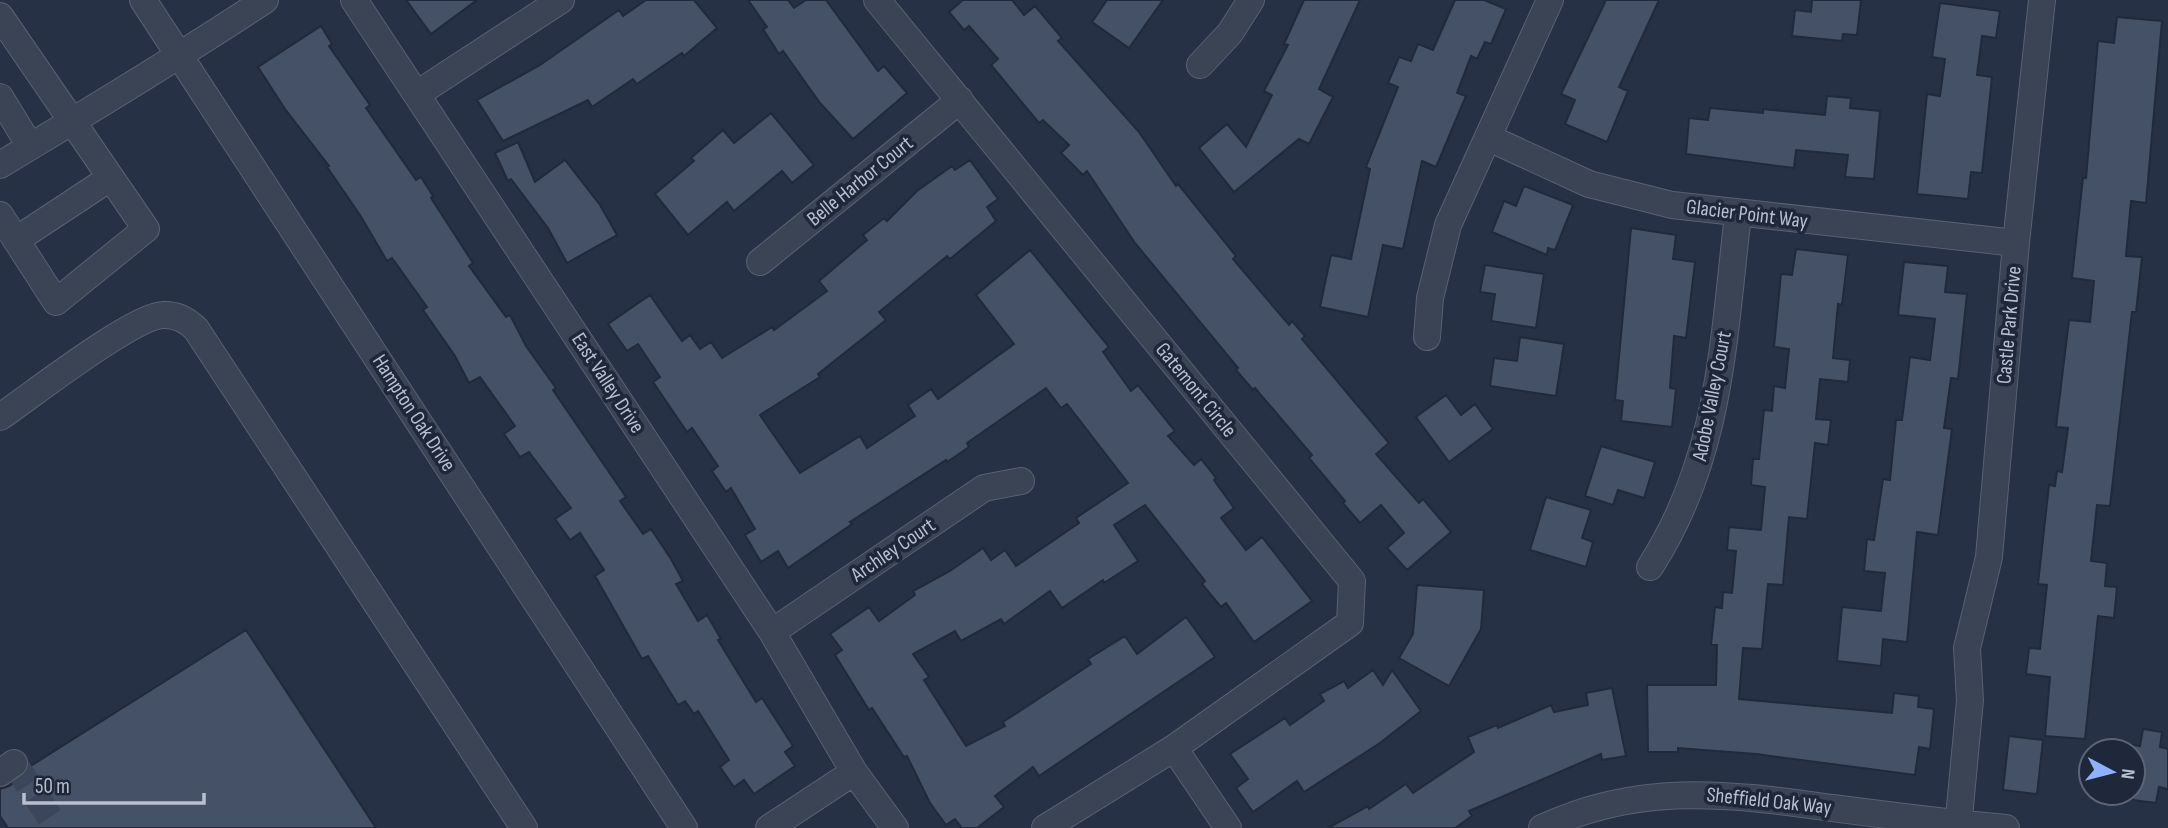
<svg xmlns="http://www.w3.org/2000/svg" width="2168" height="828" font-family="'Sofia Sans Condensed',sans-serif">
	<style>
		.building { fill: #455167; stroke: #212a3c; stroke-width: 2 }
		.lines { fill: none; stroke-linecap: round; stroke-linejoin: round }
		.minor-tunnel { stroke: #3c465a; stroke-width: 26; stroke-dasharray: 26 13; stroke-linecap: butt }
		.minor-casing { stroke: #596172; stroke-width: 28 }
		.minor { stroke: #3b4454; stroke-width: 26 }
		.labels { text-anchor: middle; dominant-baseline: central; stroke-width: 7; stroke-linejoin: round; paint-order: stroke }
		.street-label { font-size: 21px; fill: #b8bfce; stroke: #1f283a }
	</style>
	<rect width="100%" height="100%" fill="#263145"/>
	<!-- building -->
	<path class="building" d="M 406,0 L 477,0 L 431,34 Z
		M 646,0 L 694,0 L 717,28 L 684,56 L 682,53 L 637,84 L 633,79 L 592,107 L 588,100 L 503,141 L 477,100 L 540,65 L 619,10 L 623,16 Z
		M 748,0 L 788,0 L 794,8 L 806,0 L 826,0 L 878,71 L 884,66 L 907,93 L 853,139 L 820,103 L 783,51 L 779,54 L 763,29 L 767,27 Z
		M 963,0 L 1012,0 L 1024,15 L 1035,6 L 1062,38 L 1058,41 L 1139,132 L 1176,186 L 1178,184 L 1236,256 L 1233,259 L 1289,325 L 1292,321 L 1305,336 L 1302,339 L 1389,443 L 1376,454 L 1419,503 L 1423,499 L 1451,532 L 1407,570 L 1387,548 L 1404,533 L 1381,505 L 1360,523 L 1343,503 L 1345,501 L 1309,458 L 1312,455 L 1255,388 L 1253,390 L 1236,370 L 1238,368 L 1135,243 L 1087,171 L 1083,175 L 1061,153 L 1069,145 L 1043,120 L 1039,123 L 991,65 L 998,59 L 969,26 L 964,30 L 949,12 Z
		M 1107,0 L 1163,0 L 1129,48 L 1092,22 Z
		M 1304,0 L 1360,0 L 1319,89 L 1333,97 L 1309,144 L 1299,139 L 1234,192 L 1199,148 L 1227,124 L 1246,147 L 1272,95 L 1264,91 L 1288,45 L 1284,44 Z
		M 1455,0 L 1484,0 L 1506,9 L 1491,44 L 1485,42 L 1477,59 L 1471,56 L 1457,93 L 1466,96 L 1436,167 L 1422,161 L 1403,249 L 1383,245 L 1368,317 L 1320,307 L 1331,255 L 1351,259 L 1370,169 L 1366,167 L 1398,87 L 1388,83 L 1399,57 L 1411,61 L 1418,44 L 1433,50 Z
		M 1606,0 L 1659,0 L 1619,87 L 1628,91 L 1607,142 L 1565,124 L 1575,100 L 1561,94 Z
		M 1812,0 L 1861,0 L 1857,35 L 1843,34 L 1842,41 L 1792,36 L 1795,10 L 1811,12 Z
		M 1940,3 L 2000,11 L 1996,38 L 1982,36 L 1977,75 L 1992,77 L 1982,173 L 1971,172 L 1968,199 L 1917,194 L 1927,94 L 1940,96 L 1945,59 L 1932,57 Z
		M 2117,17 L 2162,21 L 2146,203 L 2131,201 L 2126,256 L 2142,257 L 2136,312 L 2132,312 L 2110,506 L 2097,505 L 2091,561 L 2107,563 L 2105,586 L 2117,587 L 2114,618 L 2098,616 L 2085,739 L 2045,736 L 2050,677 L 2026,674 L 2029,648 L 2040,649 L 2047,585 L 2038,584 L 2049,485 L 2055,486 L 2057,471 L 2062,472 L 2068,428 L 2056,427 L 2069,320 L 2090,322 L 2094,281 L 2072,278 L 2083,178 L 2086,178 L 2098,41 L 2114,43 Z
		M 321,26 L 332,44 L 329,46 L 370,105 L 366,108 L 416,180 L 421,177 L 433,196 L 431,198 L 473,263 L 469,266 L 506,317 L 510,315 L 526,346 L 556,388 L 553,390 L 626,497 L 620,501 L 643,534 L 651,529 L 671,559 L 683,581 L 676,584 L 698,621 L 707,615 L 721,639 L 718,640 L 756,702 L 762,698 L 793,746 L 785,752 L 795,766 L 754,794 L 744,780 L 734,787 L 720,767 L 729,760 L 698,711 L 694,714 L 685,701 L 678,705 L 648,656 L 642,659 L 595,576 L 604,570 L 580,533 L 570,540 L 555,519 L 571,508 L 529,452 L 520,457 L 504,434 L 515,426 L 480,377 L 469,383 L 455,356 L 423,310 L 427,307 L 392,258 L 387,261 L 360,215 L 327,167 L 329,166 L 285,109 L 258,67 Z
		M 1827,96 L 1851,98 L 1850,108 L 1880,111 L 1874,179 L 1845,177 L 1848,155 L 1796,150 L 1794,168 L 1686,154 L 1689,118 L 1708,120 L 1710,108 L 1763,113 L 1763,109 L 1825,115 Z
		M 771,113 L 814,165 L 792,183 L 782,171 L 734,211 L 727,202 L 688,235 L 655,194 L 694,161 L 691,158 L 723,130 L 734,143 Z
		M 518,142 L 535,182 L 565,160 L 600,205 L 617,235 L 567,263 L 548,228 L 511,179 L 508,181 L 495,153 Z
		M 970,160 L 998,199 L 987,207 L 996,221 L 950,259 L 947,256 L 879,312 L 886,320 L 818,374 L 820,377 L 760,415 L 800,473 L 860,436 L 867,448 L 915,416 L 908,405 L 931,389 L 938,399 L 1014,344 L 976,295 L 1030,250 L 1109,347 L 1103,352 L 1131,391 L 1138,385 L 1175,431 L 1168,436 L 1194,465 L 1201,459 L 1216,478 L 1214,480 L 1234,508 L 1221,518 L 1246,550 L 1262,537 L 1312,601 L 1254,642 L 1226,603 L 1221,607 L 1202,584 L 1205,581 L 1145,505 L 1114,525 L 1138,561 L 1104,583 L 1103,580 L 1062,608 L 1050,591 L 1004,624 L 1001,619 L 961,641 L 955,631 L 913,654 L 929,677 L 924,680 L 966,746 L 1005,726 L 1003,722 L 1091,664 L 1088,659 L 1125,636 L 1137,654 L 1186,617 L 1215,657 L 1039,776 L 1033,767 L 995,796 L 1004,807 L 977,828 L 962,828 L 955,819 L 946,825 L 930,803 L 907,756 L 904,757 L 872,708 L 869,710 L 835,655 L 842,650 L 830,634 L 869,607 L 879,621 L 915,595 L 913,591 L 950,571 L 983,548 L 991,560 L 1005,550 L 1016,566 L 1079,523 L 1076,518 L 1128,483 L 1067,404 L 1061,408 L 1046,388 L 967,443 L 969,447 L 947,462 L 946,460 L 850,522 L 852,524 L 788,568 L 778,551 L 761,562 L 745,535 L 755,529 L 731,488 L 726,492 L 712,471 L 718,466 L 692,428 L 687,432 L 653,382 L 660,377 L 638,344 L 627,351 L 608,324 L 650,295 L 682,341 L 690,335 L 700,349 L 711,342 L 722,358 L 772,327 L 774,330 L 827,291 L 819,281 L 867,240 L 863,235 L 884,218 L 887,221 L 917,191 L 952,166 L 955,170 Z
		M 1524,186 L 1573,205 L 1555,250 L 1548,248 L 1547,255 L 1492,232 L 1504,201 L 1516,206 Z
		M 1631,228 L 1676,235 L 1673,259 L 1695,262 L 1686,338 L 1674,336 L 1670,388 L 1676,389 L 1672,427 L 1621,421 L 1623,401 L 1615,400 Z
		M 1796,249 L 1848,255 L 1842,305 L 1838,304 L 1833,358 L 1850,360 L 1848,382 L 1820,379 L 1816,419 L 1831,420 L 1828,445 L 1815,443 L 1807,519 L 1789,517 L 1783,585 L 1768,584 L 1762,649 L 1743,648 L 1739,699 L 1892,713 L 1894,693 L 1919,696 L 1918,707 L 1934,709 L 1930,749 L 1919,747 L 1915,775 L 1756,754 L 1678,748 L 1678,752 L 1648,752 L 1647,685 L 1716,685 L 1717,645 L 1711,645 L 1715,607 L 1722,608 L 1723,592 L 1732,593 L 1736,551 L 1727,550 L 1729,527 L 1761,530 L 1765,487 L 1751,485 L 1753,459 L 1759,459 L 1764,410 L 1772,411 L 1774,386 L 1785,388 L 1789,349 L 1774,347 L 1781,274 L 1792,275 Z
		M 1904,262 L 1948,266 L 1945,292 L 1967,294 L 1958,379 L 1951,378 L 1944,428 L 1952,429 L 1938,535 L 1917,532 L 1907,642 L 1883,639 L 1881,666 L 1837,661 L 1842,607 L 1881,611 L 1885,573 L 1864,571 L 1867,539 L 1874,540 L 1883,479 L 1890,480 L 1896,420 L 1902,420 L 1910,357 L 1930,360 L 1935,319 L 1898,315 Z
		M 1485,265 L 1544,274 L 1536,328 L 1491,321 L 1495,294 L 1480,292 Z
		M 1520,337 L 1564,344 L 1556,396 L 1490,386 L 1494,358 L 1517,361 Z
		M 1446,395 L 1461,415 L 1475,404 L 1493,429 L 1449,462 L 1416,417 Z
		M 1601,446 L 1655,462 L 1644,498 L 1618,490 L 1613,505 L 1585,496 Z
		M 1546,497 L 1591,510 L 1582,538 L 1593,542 L 1586,567 L 1530,550 Z
		M 1417,585 L 1484,590 L 1481,629 L 1449,686 L 1399,658 L 1413,634 Z
		M 246,630 L 376,828 L 8,828 L 0,816 L 0,789 L 9,786 L 24,775 L 29,767 Z
		M 1373,670 L 1383,685 L 1392,670 L 1421,711 L 1380,743 L 1304,792 L 1297,781 L 1253,812 L 1236,788 L 1248,779 L 1230,754 L 1285,718 L 1290,725 L 1324,701 L 1320,694 L 1344,681 L 1348,688 Z
		M 1612,688 L 1626,756 L 1602,760 L 1601,754 L 1469,811 L 1472,816 L 1455,828 L 1328,828 L 1368,806 L 1369,809 L 1406,784 L 1413,793 L 1474,752 L 1468,737 L 1497,725 L 1498,728 L 1551,705 L 1554,712 L 1588,705 L 1586,693 Z
		M 2143,729 L 2162,732 L 2160,747 L 2168,749 L 2168,789 L 2159,787 L 2156,803 L 2133,800 L 2133,745 L 2140,746 Z
		M 2009,736 L 2043,740 L 2037,794 L 2003,790 Z"/>
	<g class="lines">
		<!-- minor-tunnel -->
		<path class="minor-tunnel" d="M 14,763 L 57,828"/>
		<!-- minor casing -->
		<g class="minor-casing">
			<path id="minor" d="M 143,0 L 684,828
				M 354,0 L 772,632 L 854,772 L 895,828
				M 877,0 L 1352,581 L 1350,623 L 1174,748 L 1045,828
				M 0,16 L 146,229 L 56,302 L 0,215
				M 1200,65 L 1230,33 L 1251,0
				M 417,94 L 561,0
				M 0,97 L 30,146
				M 1489,138 L 1589,184 L 1672,205 L 2016,243
				M 0,165 C 89,111 178,58 265,0
				M 16,240 L 110,178
				M 760,262 L 960,100
				M 1427,337 L 1430,298 L 1448,225 L 1550,0
				M 0,417 C 31,396 133,316 163,315 C 176,314 187,320 196,329 L 524,828
				M 1650,567 C 1721,457 1723,341 1738,215
				M 772,632 L 984,488 L 1021,481
				M 1174,748 L 1228,828
				M 0,773 L 14,763
				M 769,828 L 854,772
				M 1542,828 C 1637,783 1725,793 1825,807 C 1886,815 1946,823 2006,828
				M 1958,828 L 1970,700 L 1967,648 L 1989,557 L 2016,243 L 2042,0"/>
		</g>
		<!-- minor -->
		<use href="#minor" class="minor"/>
	</g>
	<g class="labels">
		<!-- street labels -->
		<g class="street-label">
			<text transform="translate(860 181) rotate(-39)">Belle Harbor Court</text>
			<text transform="translate(1747 214) rotate(7)">Glacier Point Way</text>
			<text transform="translate(2009 325) rotate(-85)">Castle Park Drive</text>
			<text transform="translate(608 383) rotate(57)">East Valley Drive</text>
			<text transform="translate(1196 390) rotate(51)">Gatemont Circle</text>
			<text transform="translate(1712 396) rotate(-79)">Adobe Valley Court</text>
			<text transform="translate(414 413) rotate(57)">Hampton Oak Drive</text>
			<text transform="translate(893 550) rotate(-34)">Archley Court</text>
			<text transform="translate(1769 801) rotate(6)">Sheffield Oak Way</text>
		</g>
	</g>
	<!-- north arrow -->
	<g transform="translate(2112 772) rotate(97)"><circle r="33" fill="#1f283a" stroke="#5c6475" stroke-width="2"/>
	<path d="M0-5L12 26L0 18L-12 26Z" fill="#8eb1fd"/>
	<text y="-10" font-size="19" font-weight="bold" text-anchor="middle" fill="#b8bfce">N</text>
	</g>
	<!-- scale -->
	<path d="M24 793v10h180v-10" fill="none" stroke="#b8bfce" stroke-width="3.5"/>
	<text x="35" y="793" font-size="21" fill="#b8bfce" stroke="#1f283a" stroke-width="5" paint-order="stroke">50 m</text>
</svg>
